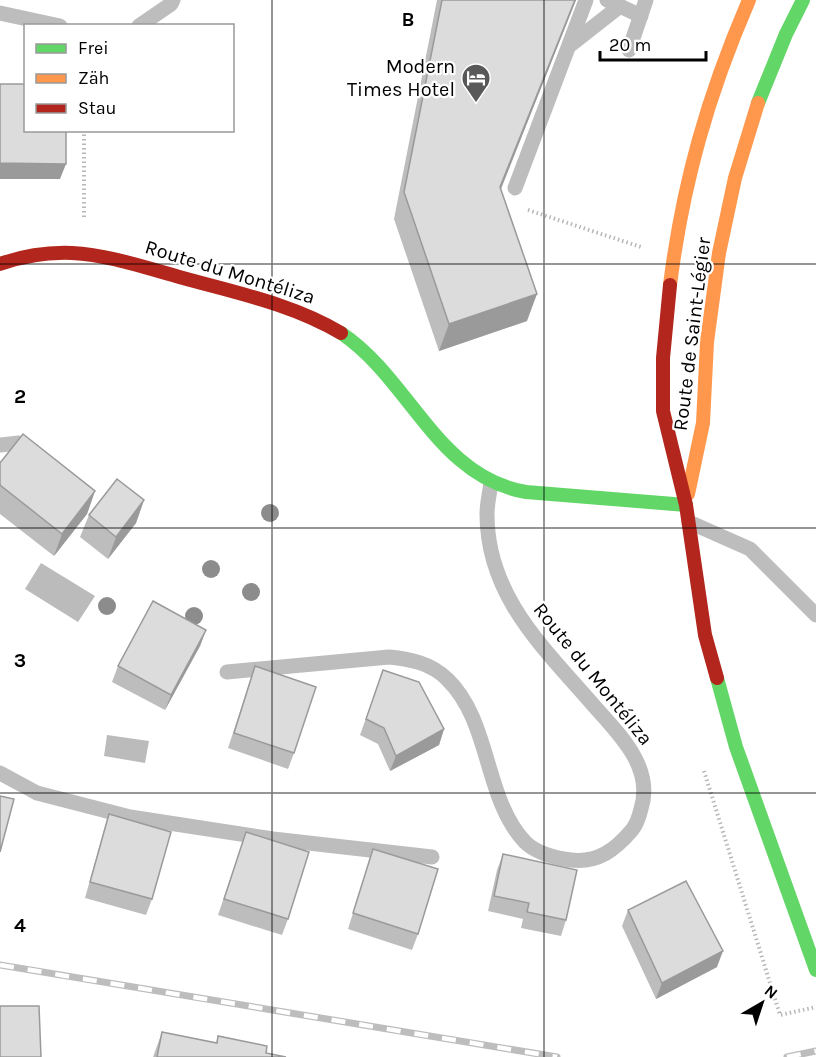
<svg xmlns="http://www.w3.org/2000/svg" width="816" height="1057" font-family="Karla,sans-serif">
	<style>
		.water { fill: #bbb }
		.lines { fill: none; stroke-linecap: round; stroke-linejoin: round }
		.path { stroke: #b8b8b8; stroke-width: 4; stroke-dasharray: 1.5 3; stroke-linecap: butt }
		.lane { stroke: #bdbdbd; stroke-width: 15 }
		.fast { stroke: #63d668; stroke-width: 14 }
		.slow { stroke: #ff974d; stroke-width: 14 }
		.jam { stroke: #b3261e; stroke-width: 14 }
		.rail-casing { stroke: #bdbdbd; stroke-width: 7 }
		.rail { stroke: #fff; stroke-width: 4.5; stroke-dasharray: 14; stroke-linecap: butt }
		.tree { fill: #8c8c8c }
		.wall { fill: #bdbdbd }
		.shaded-wall { fill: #9a9a9a }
		.building { fill: #dcdcdc; stroke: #9a9a9a; stroke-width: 1.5 }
		.grid { fill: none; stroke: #000; stroke-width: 1.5; stroke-opacity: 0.55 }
		.labels { text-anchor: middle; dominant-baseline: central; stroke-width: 4.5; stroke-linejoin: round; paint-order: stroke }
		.poi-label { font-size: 20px; fill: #000; stroke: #fff; text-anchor: end }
		.street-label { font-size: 20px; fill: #000; stroke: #fff }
		.grid-label { font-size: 20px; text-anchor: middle; font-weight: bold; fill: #000; stroke: #fff; stroke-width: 4.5; stroke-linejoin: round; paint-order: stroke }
	</style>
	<rect width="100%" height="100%" fill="#fff"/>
	<!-- water -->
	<path class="water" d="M 41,563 L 95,596 L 78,622 L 25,589 Z
		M 107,735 L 149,741 L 145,763 L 104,756 Z"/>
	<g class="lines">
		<!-- path -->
		<path class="path" d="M 84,130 L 84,220
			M 528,210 L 641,247
			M 704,771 L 780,1015 L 816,1007"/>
		<!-- lane -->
		<path class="lane" d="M 607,0 L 641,16
			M 0,13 L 60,26
			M 139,26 L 171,4 L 173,0
			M 569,46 L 620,6
			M 629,50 L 646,0
			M 515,188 L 586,0
			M 0,445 L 19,443 L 32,454
			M 689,522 L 750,549 L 816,615
			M 227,672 L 389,657 C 410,659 431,663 447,679 C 491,721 484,799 525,842 C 536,853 556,858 571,860 C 598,863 615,850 632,830 C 637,824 639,817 641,809 C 654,768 620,735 595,707 C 545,649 487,597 487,514 C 487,503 490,492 491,482
			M 0,773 L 37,793 L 130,817 L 273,839 L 432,857"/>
		<!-- fast -->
		<path class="fast" d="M 758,103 L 786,34 L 803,0
			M 341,333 C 410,379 437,477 526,492 L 686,505
			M 717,678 L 736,747 L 816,970"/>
		<!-- slow -->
		<path class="slow" d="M 670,285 C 683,182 708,95 749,0
			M 688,494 L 703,423 L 707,342 L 719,253 L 735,178 L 758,103"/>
		<!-- jam -->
		<path class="jam" d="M 0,264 C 23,256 47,252 72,253 C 110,255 146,268 183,278 C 237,293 292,304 341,333
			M 670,285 L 663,358 L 663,411 L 686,505 L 705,635 L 717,678"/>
		<!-- rail casing -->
		<g class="rail-casing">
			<path id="rail" d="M 0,965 L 557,1057
				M 787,1057 L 816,1051"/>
		</g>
		<!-- rail -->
		<use href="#rail" class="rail"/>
	</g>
	<!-- trees -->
	<g class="tree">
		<circle cx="270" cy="513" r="9"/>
		<circle cx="211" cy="569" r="9"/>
		<circle cx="251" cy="592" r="9"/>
		<circle cx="107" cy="606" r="9"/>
		<circle cx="194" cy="616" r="9"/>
	</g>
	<!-- wall -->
	<path class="wall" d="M 437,0 L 576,0 L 501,188 L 527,321 L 439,351 L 394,219 Z
		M 0,463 L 95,491 L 87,514 L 54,556 L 0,514 Z
		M 144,500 L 136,523 L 108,559 L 80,537 L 89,515 Z
		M 206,630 L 200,646 L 165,710 L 112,682 L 118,666 Z
		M 255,666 L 294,753 L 288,769 L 228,748 Z
		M 383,670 L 444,729 L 439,745 L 390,771 L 378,744 L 360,735 Z
		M 109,814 L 152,899 L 146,915 L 85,898 L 104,830 Z
		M 246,832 L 288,919 L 282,935 L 218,915 Z
		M 373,849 L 418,934 L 412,950 L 348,929 Z
		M 503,854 L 566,920 L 561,936 L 521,928 L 523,919 L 488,911 L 497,870 Z
		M 628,910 L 717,967 L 656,999 L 622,926 Z
		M 162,1032 L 216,1043 L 218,1036 L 266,1053 L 286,1057 L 153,1057 Z"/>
	<!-- shaded-wall -->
	<path class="shaded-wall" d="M 575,0 L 576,0 L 491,214 L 500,187 Z
		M 0,163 L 66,164 L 60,179 L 0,179 Z
		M 537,294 L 527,321 L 439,351 L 449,324 Z
		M 95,491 L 87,514 L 54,556 L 62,534 Z
		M 144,500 L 136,523 L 108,559 L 116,537 Z
		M 206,630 L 200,646 L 165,710 L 171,695 Z
		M 444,729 L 439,745 L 390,771 L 396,756 Z
		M 723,951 L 717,967 L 656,999 L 662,983 Z"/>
	<!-- building -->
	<path class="building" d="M 442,0 L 575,0 L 500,187 L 537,294 L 449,324 L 404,192 Z
		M 0,84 L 26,84 L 26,130 L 66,130 L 66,164 L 0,163 Z
		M 23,434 L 95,491 L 62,534 L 0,485 L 0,463 Z
		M 117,479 L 144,500 L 116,537 L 89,515 Z
		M 153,601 L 206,630 L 171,695 L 118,666 Z
		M 255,666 L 316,687 L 294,753 L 234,733 Z
		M 383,670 L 419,682 L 444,729 L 396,756 L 384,728 L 366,719 Z
		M 0,796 L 14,799 L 0,852 Z
		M 109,814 L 171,832 L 152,899 L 90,882 Z
		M 246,832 L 309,852 L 288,919 L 224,899 Z
		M 373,849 L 438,869 L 418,934 L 353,913 Z
		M 503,854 L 577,870 L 566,920 L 527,912 L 529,903 L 494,896 Z
		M 686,881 L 723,951 L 662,983 L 628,910 Z
		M 0,1006 L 39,1006 L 41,1057 L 0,1057 Z
		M 162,1032 L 217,1043 L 218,1036 L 267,1046 L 266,1053 L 286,1057 L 157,1057 Z"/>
	<!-- grid -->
	<path class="grid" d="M 272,0 L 272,1057M 544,0 L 544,1057M 0,264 L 816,264M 0,528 L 816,528M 0,793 L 816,793"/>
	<!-- icons -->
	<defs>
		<g id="hotel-pin" transform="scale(1.5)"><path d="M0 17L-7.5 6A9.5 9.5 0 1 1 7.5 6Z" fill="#595959" stroke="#fff"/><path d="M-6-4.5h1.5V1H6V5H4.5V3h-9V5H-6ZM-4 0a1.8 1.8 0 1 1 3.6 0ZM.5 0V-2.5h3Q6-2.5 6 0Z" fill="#fff"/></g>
	</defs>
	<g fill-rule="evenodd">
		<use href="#hotel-pin" x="476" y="78"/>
	</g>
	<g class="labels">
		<!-- poi labels -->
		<g class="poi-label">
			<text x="455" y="66">Modern<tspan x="455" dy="23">Times Hotel</tspan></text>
		</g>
		<!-- street labels -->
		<g class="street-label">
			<text transform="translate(230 272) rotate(17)">Route du Montéliza</text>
			<text transform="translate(692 334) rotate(-83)">Route de Saint-Légier</text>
			<text transform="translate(593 674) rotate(51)">Route du Montéliza</text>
		</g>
	</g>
	<g class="grid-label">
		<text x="408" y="26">B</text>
		<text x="20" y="403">2</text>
		<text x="20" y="667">3</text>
		<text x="20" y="932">4</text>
	</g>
	<!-- legend -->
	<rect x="24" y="24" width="210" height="108" fill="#ffffff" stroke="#999999" stroke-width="1.5"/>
	<rect x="36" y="44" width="30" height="9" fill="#63d668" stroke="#999999" stroke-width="1.5"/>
	<text x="78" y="54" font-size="18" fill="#000000">Frei</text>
	<rect x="36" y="74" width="30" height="9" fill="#ff974d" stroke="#999999" stroke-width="1.5"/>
	<text x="78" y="84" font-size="18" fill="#000000">Zäh</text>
	<rect x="36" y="104" width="30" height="9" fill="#b3261e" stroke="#999999" stroke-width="1.5"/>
	<text x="78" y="114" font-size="18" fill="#000000">Stau</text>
	<!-- north arrow -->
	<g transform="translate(762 1003) rotate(39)" stroke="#ffffff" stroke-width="4.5" paint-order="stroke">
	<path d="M0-4.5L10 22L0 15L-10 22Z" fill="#000000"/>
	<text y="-9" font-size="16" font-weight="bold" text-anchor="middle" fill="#000000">N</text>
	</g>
	<!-- scale -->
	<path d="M600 51v9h106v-9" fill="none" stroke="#000000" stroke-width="3"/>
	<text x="609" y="51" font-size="18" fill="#000000" stroke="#ffffff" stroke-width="4.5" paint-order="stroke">20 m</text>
</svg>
